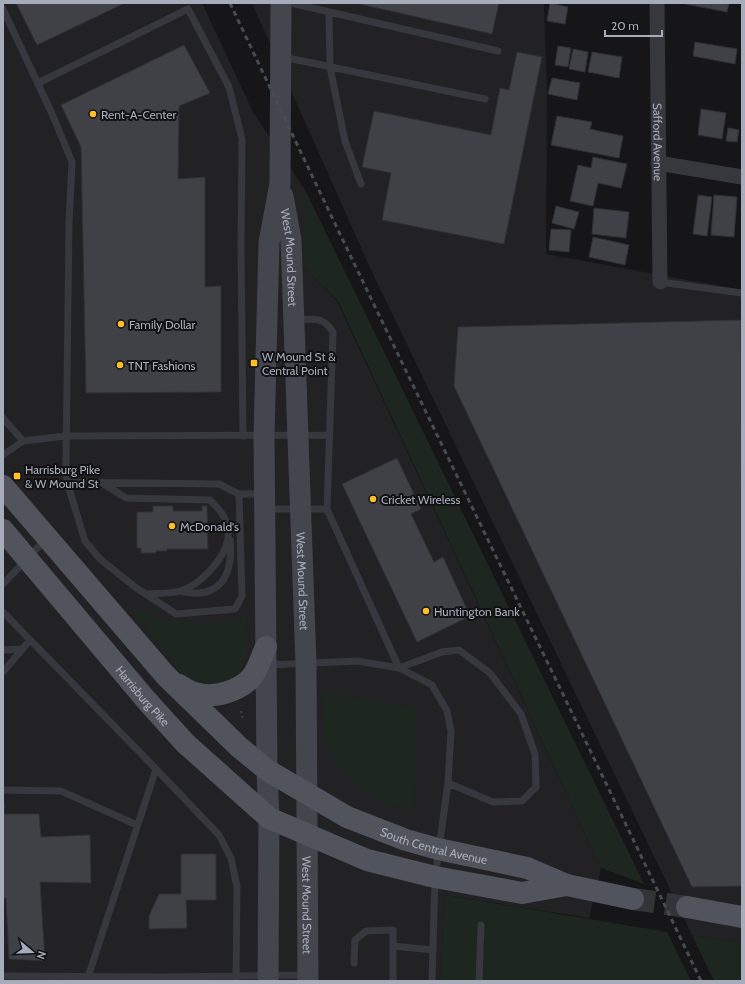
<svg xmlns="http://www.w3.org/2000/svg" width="745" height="984" font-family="Cabin,sans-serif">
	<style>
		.built { fill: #222225 }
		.green { fill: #1e271f }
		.building { fill: #404146; stroke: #303035 }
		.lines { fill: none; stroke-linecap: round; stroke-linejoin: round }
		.primary-tunnel { stroke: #333438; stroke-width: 22; stroke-dasharray: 22 11; stroke-linecap: butt }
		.path { stroke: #3d3f45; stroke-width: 2.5; stroke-dasharray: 2 3; stroke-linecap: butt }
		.lane { stroke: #37373e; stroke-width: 7 }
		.street { stroke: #37373e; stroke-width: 15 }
		.secondary { stroke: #44464e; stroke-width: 21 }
		.primary { stroke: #52545d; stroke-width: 22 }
		.rail { stroke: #494b53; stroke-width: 3; stroke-dasharray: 5 4; stroke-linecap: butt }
		.poi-dot { fill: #ffbf27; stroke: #111113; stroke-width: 1.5 }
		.labels { text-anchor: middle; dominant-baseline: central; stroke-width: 4; stroke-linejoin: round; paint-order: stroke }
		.poi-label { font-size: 12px; fill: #a7acba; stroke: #111113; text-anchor: start }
		.street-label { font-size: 12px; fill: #a7acba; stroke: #111113 }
	</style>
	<rect width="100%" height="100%" fill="#161618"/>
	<!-- built -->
	<path class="built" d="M 3,3 L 202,3 L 253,112 L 305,190 L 305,269 L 337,301 L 601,868 L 589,918 L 444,895 L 441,981 L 3,981 Z
		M 252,3 L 544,3 L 547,93 L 546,254 L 742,290 L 742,943 L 692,935 L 371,270 Z"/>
	<!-- green -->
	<path class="green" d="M 305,190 L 644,884 L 601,868 L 338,301 L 305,269 Z
		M 140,610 L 151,614 L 158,621 L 186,620 L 203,624 L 233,620 L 246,615 L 248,636 L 247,652 L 243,666 L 232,679 L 208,685 L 181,675 L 168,656 L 131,611 Z
		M 321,692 L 417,708 L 414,812 L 383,803 L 356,784 L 336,763 L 323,739 Z
		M 444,895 L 667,932 L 691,981 L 441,981 Z
		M 692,935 L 742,943 L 742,981 L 714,981 Z"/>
	<!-- building -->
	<path class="building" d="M 16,3 L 125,3 L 37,45 Z
		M 355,3 L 499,3 L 492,34 Z
		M 550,3 L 568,7 L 565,24 L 547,21 Z
		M 680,3 L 729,3 L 727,12 Z
		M 695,42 L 737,49 L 735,64 L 693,56 Z
		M 184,45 L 210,93 L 179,106 L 178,179 L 205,177 L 205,287 L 221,286 L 221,392 L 86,393 L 81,147 L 61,105 Z
		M 558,46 L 571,48 L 568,67 L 555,65 Z
		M 573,49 L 588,52 L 585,72 L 569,69 Z
		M 517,52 L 542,57 L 504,244 L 382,220 L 391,173 L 362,167 L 374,111 L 491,135 L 500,88 L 509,90 Z
		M 592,52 L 622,57 L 619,78 L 588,72 Z
		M 552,78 L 580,83 L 577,100 L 548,94 Z
		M 701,109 L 726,113 L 722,139 L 698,135 Z
		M 557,116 L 592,122 L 590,129 L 623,136 L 619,158 L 551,145 Z
		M 728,128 L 739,130 L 737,142 L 726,141 Z
		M 593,157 L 627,164 L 621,188 L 598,183 L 593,206 L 570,201 L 578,165 L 591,168 Z
		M 698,195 L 712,197 L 707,236 L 693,234 Z
		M 714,195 L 737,197 L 734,237 L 711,235 Z
		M 556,206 L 579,212 L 574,229 L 552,223 Z
		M 594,208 L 629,212 L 626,238 L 592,234 Z
		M 551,229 L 571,230 L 569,252 L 549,250 Z
		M 593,237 L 629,245 L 625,265 L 589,257 Z
		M 741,320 L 742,886 L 692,887 L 454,386 L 458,327 Z
		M 397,458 L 421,509 L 411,514 L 434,562 L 443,557 L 470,616 L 417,642 L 342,484 Z
		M 153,506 L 173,506 L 173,511 L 202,511 L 202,506 L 207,506 L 208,549 L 167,549 L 167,551 L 156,551 L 156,553 L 141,553 L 141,548 L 137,548 L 137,512 L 153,512 Z
		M 3,804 L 5,804 L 4,814 L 39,814 L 41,837 L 90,835 L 91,883 L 40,882 L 45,961 L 9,959 L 6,898 L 3,899 Z
		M 181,854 L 216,854 L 216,900 L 186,900 L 187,928 L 149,929 L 149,916 L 159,894 L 181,894 Z"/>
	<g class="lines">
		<!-- primary-tunnel -->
		<path class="primary-tunnel" d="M 633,899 L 687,907"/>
		<!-- path -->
		<path class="path" d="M 241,711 L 243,719"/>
		<!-- lane -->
		<path class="lane" d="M 291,3 L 498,51
			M 3,9 L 53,116 L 72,162 L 69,222 L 66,464 L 67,482 L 85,541 L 100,559 L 135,587 L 176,614 L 235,609 L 242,596 L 239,494
			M 329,12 L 330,67 L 345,141 L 361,184
			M 283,57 L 485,99
			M 38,83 L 188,9 L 229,87 L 242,139 L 241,246 L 243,436
			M 660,282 L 742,293
			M 296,320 C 313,319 323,316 333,332 L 327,509
			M 3,418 L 23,441
			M 3,455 L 23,441 L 66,436 L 329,435
			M 67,482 L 219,484 L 239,494 L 263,494
			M 102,483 L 126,498 L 210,500 C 218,508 227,517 228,530 C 231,554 201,585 180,591 C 170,594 156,593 146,594
			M 266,509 L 327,509 L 399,668 L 432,685 L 447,711 L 451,731 L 448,783 L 435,877 L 432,981
			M 3,584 L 46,539
			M 180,591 C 190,593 201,595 211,590 C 230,582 232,557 230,540
			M 3,612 L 156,769 L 88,977
			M 3,650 L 22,649
			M 269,665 L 357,661 L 399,668 L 442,652 L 459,650 L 490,673 L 521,714 L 535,754 L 536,787 L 522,801 L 493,802 L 448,783
			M 3,672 L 30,640
			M 156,769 L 219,835 L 231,858 L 237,887 L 236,977
			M 3,790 L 61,791 L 137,825
			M 393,946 L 433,950
			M 354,963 L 355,940 L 366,931 L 393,930 L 393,981
			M 3,976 L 163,977 L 306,975
			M 479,981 L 481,925"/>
		<!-- street -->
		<g class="street">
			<path id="s1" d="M 657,3 L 660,282"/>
			<path d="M 658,163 L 742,177"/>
		</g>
		<!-- secondary -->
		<g class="secondary">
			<path id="s2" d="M 283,196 L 291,240 L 306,664 L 308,981"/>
			<path d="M 268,981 L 269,818 L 267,770 L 264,435 L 269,243 L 280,183 L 281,3"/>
		</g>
		<!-- primary -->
		<g class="primary">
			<path id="s3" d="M 3,486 L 166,676 L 239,747 L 267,770 L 347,817 L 406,840 L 438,849 L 527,868 L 567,885 L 633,899"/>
			<path id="s4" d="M 3,530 L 147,701 L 185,743 L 269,818 L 367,860 L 435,877 L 522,893 L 567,885"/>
			<path d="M 179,685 C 185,688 191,693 199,694 C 215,698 239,691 251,678 C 258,670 261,657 266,647"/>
			<path d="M 687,907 L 742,917"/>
		</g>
		<!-- rail -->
		<path class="rail" d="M 230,3 C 384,330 545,654 701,981"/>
	</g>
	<!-- markers -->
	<g class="poi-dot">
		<circle cx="93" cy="114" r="4"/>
		<circle cx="121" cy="324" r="4"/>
		<rect x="250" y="359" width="8" height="8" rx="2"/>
		<circle cx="120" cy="365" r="4"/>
		<rect x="13" y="472" width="8" height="8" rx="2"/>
		<circle cx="373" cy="499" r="4"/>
		<circle cx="172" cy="526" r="4"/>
		<circle cx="426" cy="611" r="4"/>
	</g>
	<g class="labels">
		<!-- poi labels -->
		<g class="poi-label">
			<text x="101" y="114">Rent-A-Center</text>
			<text x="129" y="324">Family Dollar</text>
			<text x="262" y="356">W Mound St &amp;<tspan x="262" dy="14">Central Point</tspan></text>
			<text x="128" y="365">TNT Fashions</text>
			<text x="25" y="469">Harrisburg Pike<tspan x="25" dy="14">&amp; W Mound St</tspan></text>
			<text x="381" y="499">Cricket Wireless</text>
			<text x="180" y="526">McDonald's</text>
			<text x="434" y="611">Huntington Bank</text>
		</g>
		<!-- street labels -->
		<g class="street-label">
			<text stroke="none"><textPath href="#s1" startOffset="139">Safford Avenue</textPath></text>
			<text stroke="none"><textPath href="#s2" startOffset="62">West Mound Street</textPath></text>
			<text stroke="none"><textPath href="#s2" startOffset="386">West Mound Street</textPath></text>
			<text stroke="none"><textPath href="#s4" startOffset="217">Harrisburg Pike</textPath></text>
			<text stroke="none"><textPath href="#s3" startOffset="573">South Central Avenue</textPath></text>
			<text stroke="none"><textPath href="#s2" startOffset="710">West Mound Street</textPath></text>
		</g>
	</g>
	<!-- border -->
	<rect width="745" height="984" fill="none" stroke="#a7acba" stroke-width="8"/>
	<!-- north arrow -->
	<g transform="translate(32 952) rotate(109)" stroke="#111113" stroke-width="3" paint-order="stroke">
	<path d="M0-3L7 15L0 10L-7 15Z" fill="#a7acba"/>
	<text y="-6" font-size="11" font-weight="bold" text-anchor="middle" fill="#a7acba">N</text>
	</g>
	<!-- scale -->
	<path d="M605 30v6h57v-6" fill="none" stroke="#a7acba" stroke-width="2"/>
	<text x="611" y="30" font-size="12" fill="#a7acba" stroke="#111113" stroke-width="3" paint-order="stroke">20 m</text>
</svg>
